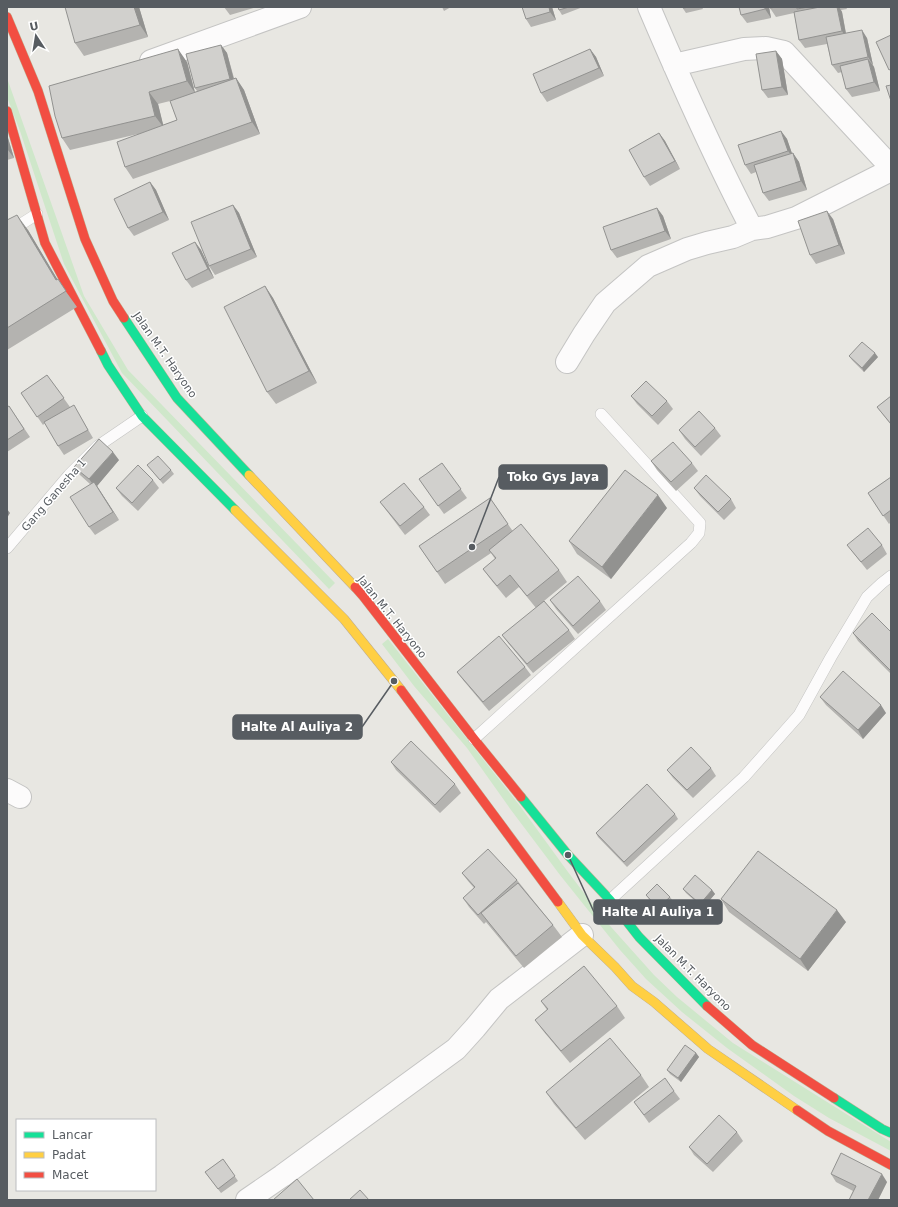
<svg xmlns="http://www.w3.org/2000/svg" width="898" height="1207" font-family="'DejaVu Sans',sans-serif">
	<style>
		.green { fill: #cfe7ca }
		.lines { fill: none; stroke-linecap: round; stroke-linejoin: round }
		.lane-casing { stroke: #c4c4c3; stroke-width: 12 }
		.street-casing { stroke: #c4c4c3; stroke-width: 24 }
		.fast-casing { stroke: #bfae90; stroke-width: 10 }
		.slow-casing { stroke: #bfae90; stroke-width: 10 }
		.jam-casing { stroke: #bfae90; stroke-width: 10 }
		.lane { stroke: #fcfbfb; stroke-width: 11 }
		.street { stroke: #fcfbfb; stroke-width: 22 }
		.fast { stroke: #16e098; stroke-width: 9 }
		.slow { stroke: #ffcf43; stroke-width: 9 }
		.jam { stroke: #f24e42; stroke-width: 9 }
		.wall { fill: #b4b3b0; fill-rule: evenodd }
		.shaded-wall { fill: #929290 }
		.building { fill: #d1d0cd; stroke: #929290 }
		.labels { text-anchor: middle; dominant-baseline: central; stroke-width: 3; stroke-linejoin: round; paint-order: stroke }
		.street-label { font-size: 11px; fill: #575c61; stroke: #fff }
		.leader { fill: none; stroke: #575c61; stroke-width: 1.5 }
		.callout-dot { fill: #575c61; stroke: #fff; stroke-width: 1.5 }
		.callout { fill: #575c61; stroke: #575c61; stroke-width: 1.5 }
		.callout-label { font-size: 12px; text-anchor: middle; font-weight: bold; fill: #fff }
	</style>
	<rect width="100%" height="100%" fill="#e8e7e2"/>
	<!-- green -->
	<path class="green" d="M 7,78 L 84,296 L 128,370 L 335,583 L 329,589 L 122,373 L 64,264 L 20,131 L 7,97 Z
		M 388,639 L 520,806 L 568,872 L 603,918 L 654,975 L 677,997 L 733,1043 L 891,1142 L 891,1151 L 829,1118 L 794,1096 L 727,1048 L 682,1012 L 646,979 L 620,950 L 560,875 L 511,810 L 467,748 L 414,686 L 382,644 Z"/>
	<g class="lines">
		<!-- lane casing -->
		<g class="lane-casing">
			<path id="lane" d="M 7,233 L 37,214
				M 7,548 L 69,475 L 98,446 L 142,416
				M 474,739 L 691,543 L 699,533 L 700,523 L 601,414
				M 610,900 L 744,777 L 799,715 L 831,657 L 867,597 L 882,583 L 891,576"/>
		</g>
		<!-- street casing -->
		<g class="street-casing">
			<path id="street" d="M 649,7 C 681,82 714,157 752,229 L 767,227 L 796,218 L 891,170
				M 151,61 L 300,7
				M 674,65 L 744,49 L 766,48 L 784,52 L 891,167
				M 567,362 L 584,334 L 605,303 L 648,266 L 687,249 L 707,243 L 733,237 L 752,229
				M 7,790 L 20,797
				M 247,1200 L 282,1176 L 456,1049 L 475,1028 L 499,999 L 582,935"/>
		</g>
		<!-- fast casing -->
		<g class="fast-casing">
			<path id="fast" d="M 124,318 L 177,398 L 249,475
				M 101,351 L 108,365 L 142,416 L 235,510
				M 521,797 L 568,855 L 610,900 L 639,937 L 707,1006
				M 834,1098 L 882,1129 L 891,1133"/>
		</g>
		<!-- slow casing -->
		<g class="slow-casing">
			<path id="slow" d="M 249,475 L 355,587
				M 235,510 L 344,619 L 401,690
				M 558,902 L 582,935 L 615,967 L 632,986 L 654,1002 L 708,1049 L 797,1110"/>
		</g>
		<!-- jam casing -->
		<g class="jam-casing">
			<path id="jam" d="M 7,17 L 38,91 L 85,239 L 113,301 L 124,318
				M 7,111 L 45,243 L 101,351
				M 355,587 L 363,596 L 474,739 L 521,797
				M 401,690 L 558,902
				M 707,1006 L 752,1045 L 834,1098
				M 797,1110 L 828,1131 L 891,1165"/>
		</g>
		<!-- lane -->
		<use href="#lane" class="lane"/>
		<!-- street -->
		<use href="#street" class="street"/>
		<!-- fast -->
		<use href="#fast" class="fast"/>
		<!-- slow -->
		<use href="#slow" class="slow"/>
		<!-- jam -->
		<use href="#jam" class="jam"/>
	</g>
	<!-- wall -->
	<path class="wall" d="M 139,7 L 148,37 L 84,56 L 75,43 Z
		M 224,7 L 257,7 L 230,15 Z
		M 442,7 L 451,7 L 444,11 Z
		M 552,7 L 556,20 L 531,27 L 526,19 Z
		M 558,7 L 583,7 L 562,15 L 559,10 Z
		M 682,7 L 702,7 L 703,9 L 686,13 Z
		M 769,7 L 771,18 L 747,23 L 741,15 Z
		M 770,7 L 846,7 L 847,9 L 841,10 L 842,12 L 846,33 L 867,38 L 873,65 L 874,67 L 880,91 L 852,97 L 846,89 L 842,72 L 838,73 L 832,65 L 827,44 L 805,48 L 799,40 L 794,13 L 776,17 L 770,8 Z
		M 221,45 L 227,53 L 234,78 L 236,78 L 244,90 L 260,134 L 133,179 L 125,167 L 138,134 L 70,150 L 62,138 L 187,62 L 195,92 L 197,91 L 195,88 ZM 170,101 L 177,120 L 163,125 L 158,104 Z
		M 590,49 L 596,57 L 604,76 L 547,102 L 541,93 Z
		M 776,51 L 782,59 L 788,95 L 768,98 L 762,90 Z
		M 781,131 L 787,139 L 792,154 L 793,153 L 799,162 L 807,190 L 769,201 L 763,193 L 756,172 L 751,174 L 745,165 Z
		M 659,133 L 665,141 L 680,169 L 650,186 L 644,177 Z
		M 7,136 L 8,138 L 14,158 L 7,160 Z
		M 150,182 L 156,190 L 169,220 L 134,236 L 128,228 Z
		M 233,205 L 239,213 L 257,257 L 215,275 L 209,266 Z
		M 657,208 L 663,216 L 671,239 L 617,258 L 611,250 Z
		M 833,219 L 845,254 L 816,264 L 810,255 Z
		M 7,220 L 28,230 L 57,279 L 77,307 L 7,350 Z
		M 195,242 L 201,250 L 214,278 L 192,288 L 186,280 Z
		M 265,286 L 273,298 L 317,383 L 276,404 L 267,392 Z
		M 849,356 L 878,357 L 864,372 L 852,360 Z
		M 47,375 L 70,407 L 62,412 L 79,414 L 93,438 L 64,455 L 58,446 L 45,423 L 43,425 L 21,393 Z
		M 631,396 L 667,401 L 673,409 L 658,425 L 637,404 Z
		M 891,396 L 891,425 L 877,407 Z
		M 9,406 L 30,437 L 7,452 L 7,407 Z
		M 715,428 L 721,436 L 701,456 L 685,439 L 679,430 Z
		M 119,460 L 97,486 L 119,520 L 95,535 L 89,527 L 90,484 L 80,475 L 74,467 Z
		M 651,461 L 692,463 L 698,471 L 676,491 L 657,470 Z
		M 442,463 L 467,498 L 444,514 L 419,479 Z
		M 147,465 L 171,470 L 174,474 L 163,484 Z
		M 891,477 L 891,522 L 889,524 L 868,493 Z
		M 153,480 L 159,488 L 138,511 L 122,496 L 116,488 Z
		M 694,488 L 731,499 L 736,508 L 724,520 L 700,496 Z
		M 490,498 L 512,530 L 559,570 L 567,582 L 544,601 L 569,630 L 575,639 L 533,673 L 508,643 L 502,635 L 536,608 L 519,587 L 506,598 L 492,581 L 483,569 L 495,559 L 491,553 L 445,584 L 419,546 Z
		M 380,502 L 424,507 L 430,515 L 405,535 L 386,510 Z
		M 667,508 L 611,579 L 577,554 L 569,541 Z
		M 847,545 L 882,545 L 887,554 L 867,570 Z
		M 550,600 L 600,601 L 606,610 L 578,634 L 556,609 Z
		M 891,632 L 891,674 L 858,641 L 853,633 Z
		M 525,667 L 531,675 L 489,711 L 463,680 L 457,672 Z
		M 820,697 L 886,713 L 863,739 L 826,705 Z
		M 391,762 L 455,784 L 461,793 L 440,813 L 396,770 Z
		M 711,768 L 716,776 L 693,798 L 673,778 L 667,770 Z
		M 675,814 L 678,819 L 627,867 L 598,837 L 596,833 Z
		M 462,873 L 517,880 L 553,925 L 562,937 L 524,968 L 486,922 L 484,924 L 469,907 L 463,898 L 474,888 L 468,881 Z
		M 683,889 L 712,890 L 715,894 L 703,908 L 686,893 Z
		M 646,895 L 670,897 L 673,901 L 661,912 L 649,899 Z
		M 721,899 L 846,922 L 808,971 L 729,912 Z
		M 541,1001 L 617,1006 L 625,1018 L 570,1063 L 544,1032 L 535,1020 L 547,1010 Z
		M 696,1053 L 699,1057 L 681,1082 L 670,1074 L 667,1070 Z
		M 641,1075 L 649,1087 L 585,1140 L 554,1104 L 546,1092 Z
		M 674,1091 L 680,1099 L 649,1123 L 634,1102 Z
		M 737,1132 L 743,1141 L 713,1172 L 694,1155 L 689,1147 Z
		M 223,1159 L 238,1181 L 221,1193 L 205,1172 Z
		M 831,1174 L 887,1182 L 878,1200 L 849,1200 L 853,1191 L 836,1182 Z"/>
	<!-- shaded-wall -->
	<path class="shaded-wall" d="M 134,7 L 139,7 L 148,37 L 140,25 Z
		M 549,7 L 552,7 L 556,20 L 550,12 Z
		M 765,7 L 769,7 L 771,18 L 765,9 Z
		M 837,7 L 839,7 L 842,12 L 847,40 L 842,31 Z
		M 862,30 L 867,38 L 873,65 L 868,57 Z
		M 221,45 L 227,53 L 236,88 L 230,79 Z
		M 178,49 L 187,62 L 195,93 L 187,81 Z
		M 590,49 L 596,57 L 604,76 L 599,68 Z
		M 776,51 L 782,59 L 788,95 L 782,87 Z
		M 868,59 L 874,67 L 880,91 L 874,82 Z
		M 236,78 L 244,90 L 260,134 L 252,122 Z
		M 149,92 L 158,104 L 164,128 L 155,116 Z
		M 781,131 L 787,139 L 794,159 L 788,151 Z
		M 659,133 L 665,141 L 680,169 L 675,161 Z
		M 7,136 L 8,138 L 14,158 L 8,150 L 7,146 Z
		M 793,153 L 799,162 L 807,190 L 801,181 Z
		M 150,182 L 156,190 L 169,220 L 163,212 Z
		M 233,205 L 239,213 L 257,257 L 251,249 Z
		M 657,208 L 663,216 L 671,239 L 665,231 Z
		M 827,211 L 833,219 L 845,254 L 839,245 Z
		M 17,215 L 28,230 L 65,292 L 56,280 Z
		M 195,242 L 201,250 L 214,278 L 208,269 Z
		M 265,286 L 273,298 L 317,383 L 309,371 Z
		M 875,353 L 878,357 L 864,372 L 862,368 Z
		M 113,452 L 119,460 L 97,486 L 119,520 L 89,479 Z
		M 658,495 L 667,508 L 611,579 L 602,567 Z
		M 7,509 L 10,513 L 7,518 Z
		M 881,705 L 886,713 L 863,739 L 858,730 Z
		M 712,890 L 715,894 L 703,908 L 700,904 Z
		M 837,910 L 846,922 L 808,971 L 800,959 Z
		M 696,1053 L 699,1057 L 681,1082 L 678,1078 Z
		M 882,1174 L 887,1182 L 878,1200 L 868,1200 Z"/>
	<!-- building -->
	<path class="building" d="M 65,7 L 134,7 L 140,25 L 75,43 Z
		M 522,7 L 549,7 L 550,12 L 526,19 Z
		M 558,7 L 569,7 L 559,10 Z
		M 682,7 L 690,7 L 683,8 Z
		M 739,7 L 765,7 L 765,9 L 741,15 Z
		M 770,7 L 777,7 L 770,8 Z
		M 797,7 L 808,7 L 797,9 Z
		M 820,7 L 837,7 L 842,31 L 799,40 L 794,12 Z
		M 862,30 L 868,57 L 832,65 L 826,37 Z
		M 891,35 L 891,69 L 889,70 L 876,42 Z
		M 221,45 L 230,79 L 195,88 L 186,54 Z
		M 178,49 L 187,81 L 149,92 L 155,116 L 62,138 L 55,116 L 49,86 Z
		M 590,49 L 599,68 L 541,93 L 533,74 Z
		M 776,51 L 782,87 L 762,90 L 756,54 Z
		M 868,59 L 874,82 L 846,89 L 840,66 Z
		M 236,78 L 252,122 L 125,167 L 117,142 L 177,120 L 170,101 Z
		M 891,85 L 891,101 L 886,86 Z
		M 781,131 L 788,151 L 745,165 L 738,145 Z
		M 659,133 L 675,161 L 644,177 L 629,150 Z
		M 793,153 L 801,181 L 763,193 L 754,165 Z
		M 150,182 L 163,212 L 128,228 L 114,199 Z
		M 233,205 L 251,249 L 209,266 L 191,222 Z
		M 657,208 L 665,231 L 611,250 L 603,227 Z
		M 827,211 L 839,245 L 810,255 L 798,221 Z
		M 17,215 L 56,280 L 58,279 L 66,291 L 7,328 L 7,220 Z
		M 195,242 L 208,269 L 186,280 L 172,253 Z
		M 265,286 L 309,371 L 267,392 L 224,307 Z
		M 862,342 L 875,353 L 862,368 L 849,356 Z
		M 47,375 L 64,398 L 37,417 L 21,393 Z
		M 646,381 L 667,401 L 652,416 L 631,396 Z
		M 891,396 L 891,424 L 877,407 Z
		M 74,405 L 88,430 L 58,446 L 44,422 Z
		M 9,406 L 24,429 L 7,440 L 7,407 Z
		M 699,411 L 715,428 L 695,447 L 679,430 Z
		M 99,439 L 113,452 L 89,479 L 74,467 Z
		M 673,442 L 692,463 L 671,482 L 651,461 Z
		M 158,456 L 171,470 L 160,480 L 147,465 Z
		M 442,463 L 461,489 L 438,506 L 419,479 Z
		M 138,465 L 153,480 L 132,503 L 116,488 Z
		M 625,470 L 658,495 L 602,567 L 569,541 Z
		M 706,475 L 731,499 L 718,512 L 694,488 Z
		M 891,477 L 891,510 L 883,516 L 868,493 Z
		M 94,482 L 113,512 L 89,527 L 70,497 Z
		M 404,483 L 424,507 L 400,526 L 380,502 Z
		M 490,498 L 508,524 L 437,572 L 419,546 Z
		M 521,524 L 559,570 L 527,596 L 510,575 L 497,586 L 483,569 L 496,558 L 489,550 Z
		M 868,528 L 882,545 L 861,562 L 847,545 Z
		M 578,576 L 600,601 L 573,626 L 550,600 Z
		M 544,601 L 569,630 L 527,664 L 502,635 Z
		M 872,613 L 891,632 L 891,671 L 853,633 Z
		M 499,636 L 525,667 L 483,702 L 457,672 Z
		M 843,671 L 881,705 L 858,730 L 820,697 Z
		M 411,741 L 455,784 L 435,805 L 391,762 Z
		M 691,747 L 711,768 L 687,790 L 667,770 Z
		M 647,784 L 675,814 L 624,862 L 596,833 Z
		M 488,849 L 517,880 L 478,915 L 463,898 L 475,887 L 462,873 Z
		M 758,851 L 837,910 L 800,959 L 721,899 Z
		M 695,875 L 712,890 L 700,904 L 683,889 Z
		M 518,883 L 553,925 L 516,956 L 481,913 Z
		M 657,884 L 670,897 L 658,908 L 646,895 Z
		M 584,966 L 617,1006 L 561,1051 L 535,1020 L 548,1009 L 541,1001 Z
		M 610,1038 L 641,1075 L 576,1128 L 546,1092 Z
		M 685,1045 L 696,1053 L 678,1078 L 667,1070 Z
		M 665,1078 L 674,1091 L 644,1115 L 634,1102 Z
		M 719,1115 L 737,1132 L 707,1164 L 689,1147 Z
		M 841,1153 L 882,1174 L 868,1200 L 849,1200 L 856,1186 L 831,1174 Z
		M 223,1159 L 235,1176 L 218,1189 L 205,1172 Z
		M 297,1179 L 314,1200 L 273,1200 Z
		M 360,1190 L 369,1200 L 349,1200 Z"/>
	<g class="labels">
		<!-- street labels -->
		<g class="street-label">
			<text transform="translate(165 355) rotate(55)">Jalan M.T. Haryono</text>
			<text transform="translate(54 495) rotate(-49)">Gang Ganesha 1</text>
			<text transform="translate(392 617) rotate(51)">Jalan M.T. Haryono</text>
			<text transform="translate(693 973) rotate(45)">Jalan M.T. Haryono</text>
		</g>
	</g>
	<!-- callouts -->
	<path class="leader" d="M472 547L499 477M394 681L362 727M568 855L594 912"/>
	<g class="callout-dot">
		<circle cx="472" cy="547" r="4"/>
		<circle cx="394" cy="681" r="4"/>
		<circle cx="568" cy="855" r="4"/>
	</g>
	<g class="callout">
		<rect x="499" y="465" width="108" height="24" rx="4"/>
		<rect x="233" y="715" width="129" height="24" rx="4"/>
		<rect x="594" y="900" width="128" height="24" rx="4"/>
	</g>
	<g class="callout-label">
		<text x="553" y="481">Toko Gys Jaya</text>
		<text x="297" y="731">Halte Al Auliya 2</text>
		<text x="658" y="916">Halte Al Auliya 1</text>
	</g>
	<!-- border -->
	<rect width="898" height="1207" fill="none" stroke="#575c61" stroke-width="16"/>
	<!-- legend -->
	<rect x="16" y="1119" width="140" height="72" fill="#ffffff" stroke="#bcbec0"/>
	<rect x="24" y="1132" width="20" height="6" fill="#16e098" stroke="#bcbec0"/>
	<text x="52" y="1139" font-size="12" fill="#575c61">Lancar</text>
	<rect x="24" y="1152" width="20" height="6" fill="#ffcf43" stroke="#bcbec0"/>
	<text x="52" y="1159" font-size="12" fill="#575c61">Padat</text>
	<rect x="24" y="1172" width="20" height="6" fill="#f24e42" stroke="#bcbec0"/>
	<text x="52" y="1179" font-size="12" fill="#575c61">Macet</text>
	<!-- north arrow -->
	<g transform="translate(36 36) rotate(348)" stroke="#ffffff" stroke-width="3" paint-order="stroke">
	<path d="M0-3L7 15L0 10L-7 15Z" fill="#575c61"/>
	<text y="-6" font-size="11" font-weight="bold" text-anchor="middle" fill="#575c61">U</text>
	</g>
</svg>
